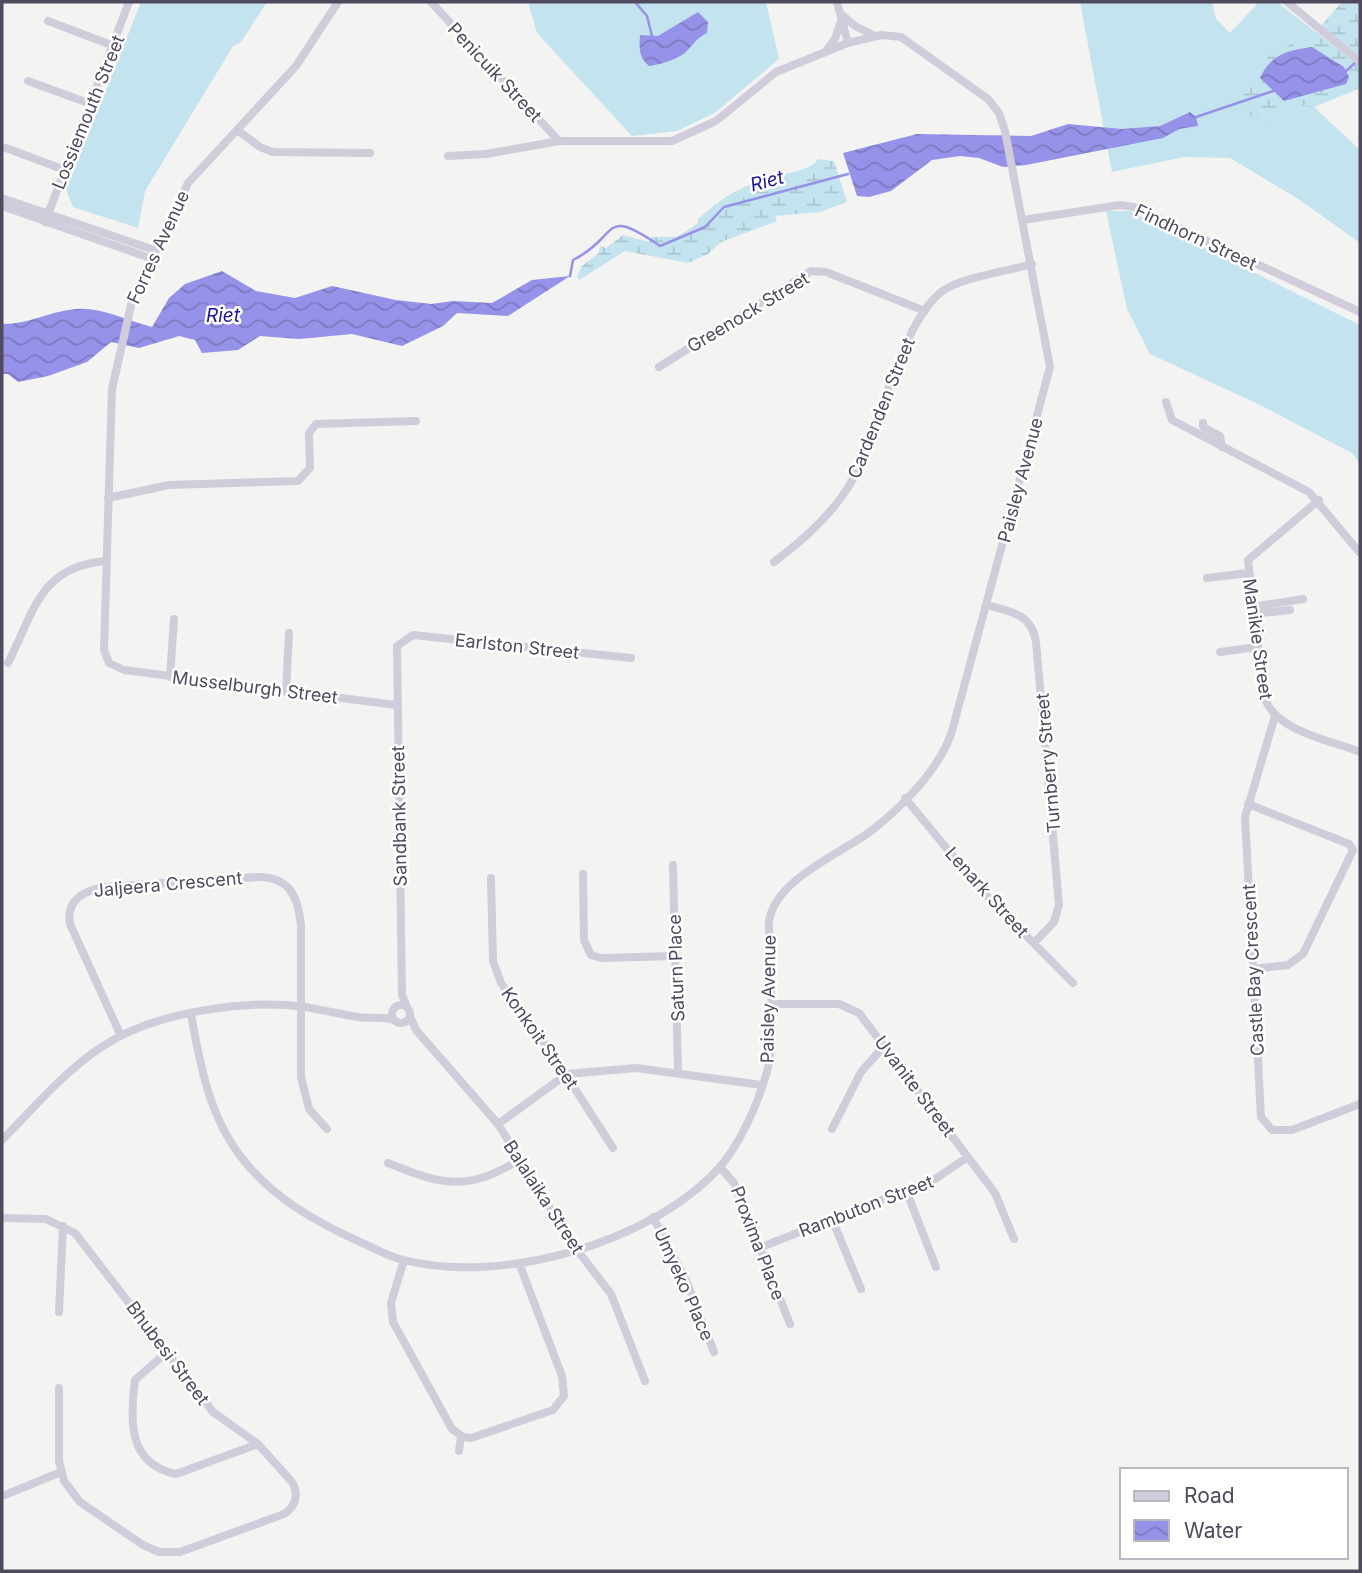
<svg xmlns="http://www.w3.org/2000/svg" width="1362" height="1573" font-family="Inter,sans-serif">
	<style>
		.grass { fill: #c3e4ee }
		.wetland { fill: url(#wetland-marsh) }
		.water { fill: url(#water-waves) }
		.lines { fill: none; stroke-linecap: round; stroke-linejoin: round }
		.stream { stroke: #9692e9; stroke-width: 2.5 }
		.minor { stroke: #d0ccda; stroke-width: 8 }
		.labels { text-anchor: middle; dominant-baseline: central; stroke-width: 5; stroke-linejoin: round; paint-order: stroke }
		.street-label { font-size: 18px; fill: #504a5e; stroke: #fff }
		.water-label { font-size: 19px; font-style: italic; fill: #1a13a7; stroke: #fff }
	</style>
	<defs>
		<pattern id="wetland-marsh" width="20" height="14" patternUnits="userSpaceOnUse" patternTransform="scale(1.75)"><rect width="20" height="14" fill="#c3e4ee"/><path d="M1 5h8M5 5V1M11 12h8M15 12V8" fill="none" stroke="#a9c5ce"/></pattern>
		<pattern id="water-waves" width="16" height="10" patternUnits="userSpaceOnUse" patternTransform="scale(1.75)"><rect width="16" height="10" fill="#9692e9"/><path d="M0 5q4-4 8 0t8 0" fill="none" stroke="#7d79c0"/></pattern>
	</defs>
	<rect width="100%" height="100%" fill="#f3f3f1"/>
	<!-- grass -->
	<path class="grass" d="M 141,2 L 267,2 L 241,42 L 233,46 L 145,191 L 138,228 L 73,207 L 66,190 Z
		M 528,2 L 766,2 L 779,59 L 716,112 L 677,131 L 632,136 L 537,33 Z
		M 1080,2 L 1212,2 L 1216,19 L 1230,33 L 1259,2 L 1277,2 L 1360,66 L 1360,88 L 1314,107 L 1360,150 L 1360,243 L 1300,200 L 1230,158 L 1184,157 L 1112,172 Z
		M 1106,211 L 1130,211 L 1360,325 L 1360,464 L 1352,453 L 1258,404 L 1150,354 L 1127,309 Z"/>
	<!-- wetland -->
	<path class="wetland" d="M 1342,2 L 1360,2 L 1360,60 L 1319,28 Z
		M 1323,38 L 1360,66 L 1360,88 L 1313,107 L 1289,104 L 1280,109 L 1277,123 L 1270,125 L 1248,114 L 1237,103 L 1270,54 L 1296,42 Z
		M 818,159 L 834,161 L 847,202 L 820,212 L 775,216 L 777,221 L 721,242 L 708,254 L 688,263 L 625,251 L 579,280 L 577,277 L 582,266 L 599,253 L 600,246 L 606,248 L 623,235 L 649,242 L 651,237 L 677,237 L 698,223 L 698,219 C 721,199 730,193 758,181 C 774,174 810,173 818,159 Z"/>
	<!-- water -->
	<path class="water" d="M 698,12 L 708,22 L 707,33 C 694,39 692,48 682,55 C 674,60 658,65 649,66 C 639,57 639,49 640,35 L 658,36 Z
		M 1312,47 L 1344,67 L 1349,77 L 1346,84 L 1284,101 L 1260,78 C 1270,55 1288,50 1312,47 Z
		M 1190,112 L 1196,117 L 1198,126 L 1179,129 L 1163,138 L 1026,165 L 1003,167 L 979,158 L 960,156 L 932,160 L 891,191 L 869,197 L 857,196 L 843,153 L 917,134 L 1031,136 L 1068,124 L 1122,129 L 1160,126 Z
		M 222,271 L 256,291 L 295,298 L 332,286 L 396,300 L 431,304 L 453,301 L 492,303 L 532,280 L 570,276 L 508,316 L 457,313 L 443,326 L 402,346 L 352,334 L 299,339 L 260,336 L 238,350 L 202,353 L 195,340 L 179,336 L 139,348 L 111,342 L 87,362 L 48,376 L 18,382 L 8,374 L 2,374 L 2,324 C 31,324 49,311 77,309 C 101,307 128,321 152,327 L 169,298 L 185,284 Z"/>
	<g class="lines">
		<!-- stream -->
		<path class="stream" d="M 635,2 L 647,16 L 652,36
			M 1346,71 L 1355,63
			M 1196,117 L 1273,91
			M 570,276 L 573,260 C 621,236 600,205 660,246 L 705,227 L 724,207 L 848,174"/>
		<!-- minor -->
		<path class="minor" d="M 338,2 L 296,66 L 188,183 L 132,301 L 112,389 L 104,650 L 109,663 L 124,670 L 396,705
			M 431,2 L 559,141
			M 837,2 L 848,43
			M 1287,2 L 1360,62
			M 840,13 L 855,26 L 875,36
			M 48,21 L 114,46
			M 825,52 L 835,39 L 841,21
			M 28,81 L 91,104
			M 237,130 L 260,147 L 273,152 L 370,153
			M 6,148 L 65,170
			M 2,198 L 154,250
			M 2,206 L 150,258
			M 1023,220 L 1120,205 L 1134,207 L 1360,312
			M 45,222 L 129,2
			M 659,367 L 811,271 L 826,272 L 925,311
			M 1166,402 L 1172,420 L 1309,492 L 1360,553
			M 1203,423 L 1203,427 L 1220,436 L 1222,447
			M 108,498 L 169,485 L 298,481 L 310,468 L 309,433 L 316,424 L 416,421
			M 1319,500 L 1248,560 L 1264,696 C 1274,731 1330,740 1360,752
			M 774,562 C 801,542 831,515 849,486 C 878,438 900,320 944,290 C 964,277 1008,271 1032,264
			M 1207,578 L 1248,573
			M 986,605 C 1010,611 1032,614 1036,642 L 1059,905 L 1054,922 L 1034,943
			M 1252,607 L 1303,599
			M 1253,614 L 1290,610
			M 1220,652 L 1257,647
			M 8,663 C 34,612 40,566 106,561
			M 170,677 L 174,619
			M 286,692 L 289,633
			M 1275,716 L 1245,817 L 1261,1117 L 1272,1130 L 1292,1130 L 1360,1104
			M 905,798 L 982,891 L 1073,983
			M 1248,804 L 1349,844 L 1353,850 L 1303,954 L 1288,965 L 1252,969
			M 673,865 L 678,1071
			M 583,874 L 584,940 L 591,955 L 601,958 L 676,956
			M 491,878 L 493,961 L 501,983 L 557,1061 L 613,1148
			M 770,1004 L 839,1004 L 859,1013 L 995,1193 L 1014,1239
			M392 1014a9 9 0 1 1 18 0a9 9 0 1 1-18 0Z
			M 407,1007 L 402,995 L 397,646 L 413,635 L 631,658
			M 191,1014 C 200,1065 209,1115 241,1157 C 273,1198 314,1221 360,1242 C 374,1248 389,1257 404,1260 C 501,1285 650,1243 718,1169 C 739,1146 757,1106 766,1075 C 777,1041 769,961 769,922 C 774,880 840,854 871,831 C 902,807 940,769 952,731 L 1050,367 L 1005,131 L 999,113 L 988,99 L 901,37 L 881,35 L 848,43 L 776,72 L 716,121 L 672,141 L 559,141 L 486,154 L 448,156
			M 410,1016 L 416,1030 L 498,1124 L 571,1242 L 611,1294 L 645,1381
			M 121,1036 L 70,924 C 66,900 83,891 104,887 L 258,877 C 290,877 298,897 301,925 L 301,1077 L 309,1109 L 327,1129
			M 498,1124 L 567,1074 L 636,1068 L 762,1085
			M 832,1129 L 861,1072 L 885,1045
			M 2,1140 C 33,1109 70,1065 108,1043 C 158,1012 247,999 305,1007 C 322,1010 340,1014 357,1017 C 370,1019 382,1016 394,1020
			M 388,1163 C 442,1185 467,1192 519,1160
			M 720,1167 L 734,1183 L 790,1324
			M 906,1190 L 936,1267
			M 653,1217 L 686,1280 L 714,1352
			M 2,1218 L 46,1219 L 75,1233 L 213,1412 L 258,1444 L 292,1482 C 299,1494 296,1506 284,1514 L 180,1552 L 159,1552 L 143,1545 L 80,1502 L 64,1481 L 59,1461 L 59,1388
			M 832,1219 L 861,1289
			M 759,1248 L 935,1179 L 968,1157
			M 404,1260 L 391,1303 L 393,1322 L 452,1429 L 463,1437 L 471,1438 L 553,1410 L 564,1396 L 562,1376 L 519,1263
			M 59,1312 L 63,1226
			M 167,1352 L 135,1380 C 130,1419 127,1464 176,1474 L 258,1444
			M 459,1451 L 461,1436
			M 5,1495 L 61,1472"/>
	</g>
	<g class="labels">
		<!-- street labels -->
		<g class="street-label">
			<text transform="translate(495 72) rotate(47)">Penicuik Street</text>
			<text transform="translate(88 112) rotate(-68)">Lossiemouth Street</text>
			<text transform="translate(1196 237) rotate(25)">Findhorn Street</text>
			<text transform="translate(158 247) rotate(-65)">Forres Avenue</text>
			<text transform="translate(748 312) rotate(-31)">Greenock Street</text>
			<text transform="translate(881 408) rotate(-68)">Cardenden Street</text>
			<text transform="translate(1020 480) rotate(-75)">Paisley Avenue</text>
			<text transform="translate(1258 639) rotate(82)">Manikie Street</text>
			<text transform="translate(517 646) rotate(6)">Earlston Street</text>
			<text transform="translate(255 687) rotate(7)">Musselburgh Street</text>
			<text transform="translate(1048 763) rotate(-95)">Turnberry Street</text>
			<text transform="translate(399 816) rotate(-91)">Sandbank Street</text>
			<text transform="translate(168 884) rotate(-5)">Jaljeera Crescent</text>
			<text transform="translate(987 892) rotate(48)">Lenark Street</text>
			<text transform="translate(676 968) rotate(-92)">Saturn Place</text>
			<text transform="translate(1253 970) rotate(-93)">Castle Bay Crescent</text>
			<text transform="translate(768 999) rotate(-89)">Paisley Avenue</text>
			<text transform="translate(540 1038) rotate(55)">Konkoit Street</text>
			<text transform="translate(915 1086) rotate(53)">Uvanite Street</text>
			<text transform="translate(544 1197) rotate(57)">Balalaika Street</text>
			<text transform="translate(866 1206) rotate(-21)">Rambuton Street</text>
			<text transform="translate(758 1243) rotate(69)">Proxima Place</text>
			<text transform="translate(684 1284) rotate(66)">Umyeko Place</text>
			<text transform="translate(168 1353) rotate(53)">Bhubesi Street</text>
		</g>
		<!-- water labels -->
		<g class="water-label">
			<text transform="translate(767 181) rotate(-15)">Riet</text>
			<text x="223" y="315">Riet</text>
		</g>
	</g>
	<!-- border -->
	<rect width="1362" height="1573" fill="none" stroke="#504a5e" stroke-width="7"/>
	<!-- legend -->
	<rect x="1120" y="1468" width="228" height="91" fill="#ffffff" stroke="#b9b7bf" stroke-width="2"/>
	<rect x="1134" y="1491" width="35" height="10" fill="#d0ccda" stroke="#b9b7bf" stroke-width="2"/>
	<text x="1184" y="1503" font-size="21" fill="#504a5e">Road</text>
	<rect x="1134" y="1520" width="35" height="21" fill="url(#water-waves)" stroke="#b9b7bf" stroke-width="2"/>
	<text x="1184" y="1538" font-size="21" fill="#504a5e">Water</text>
</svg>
